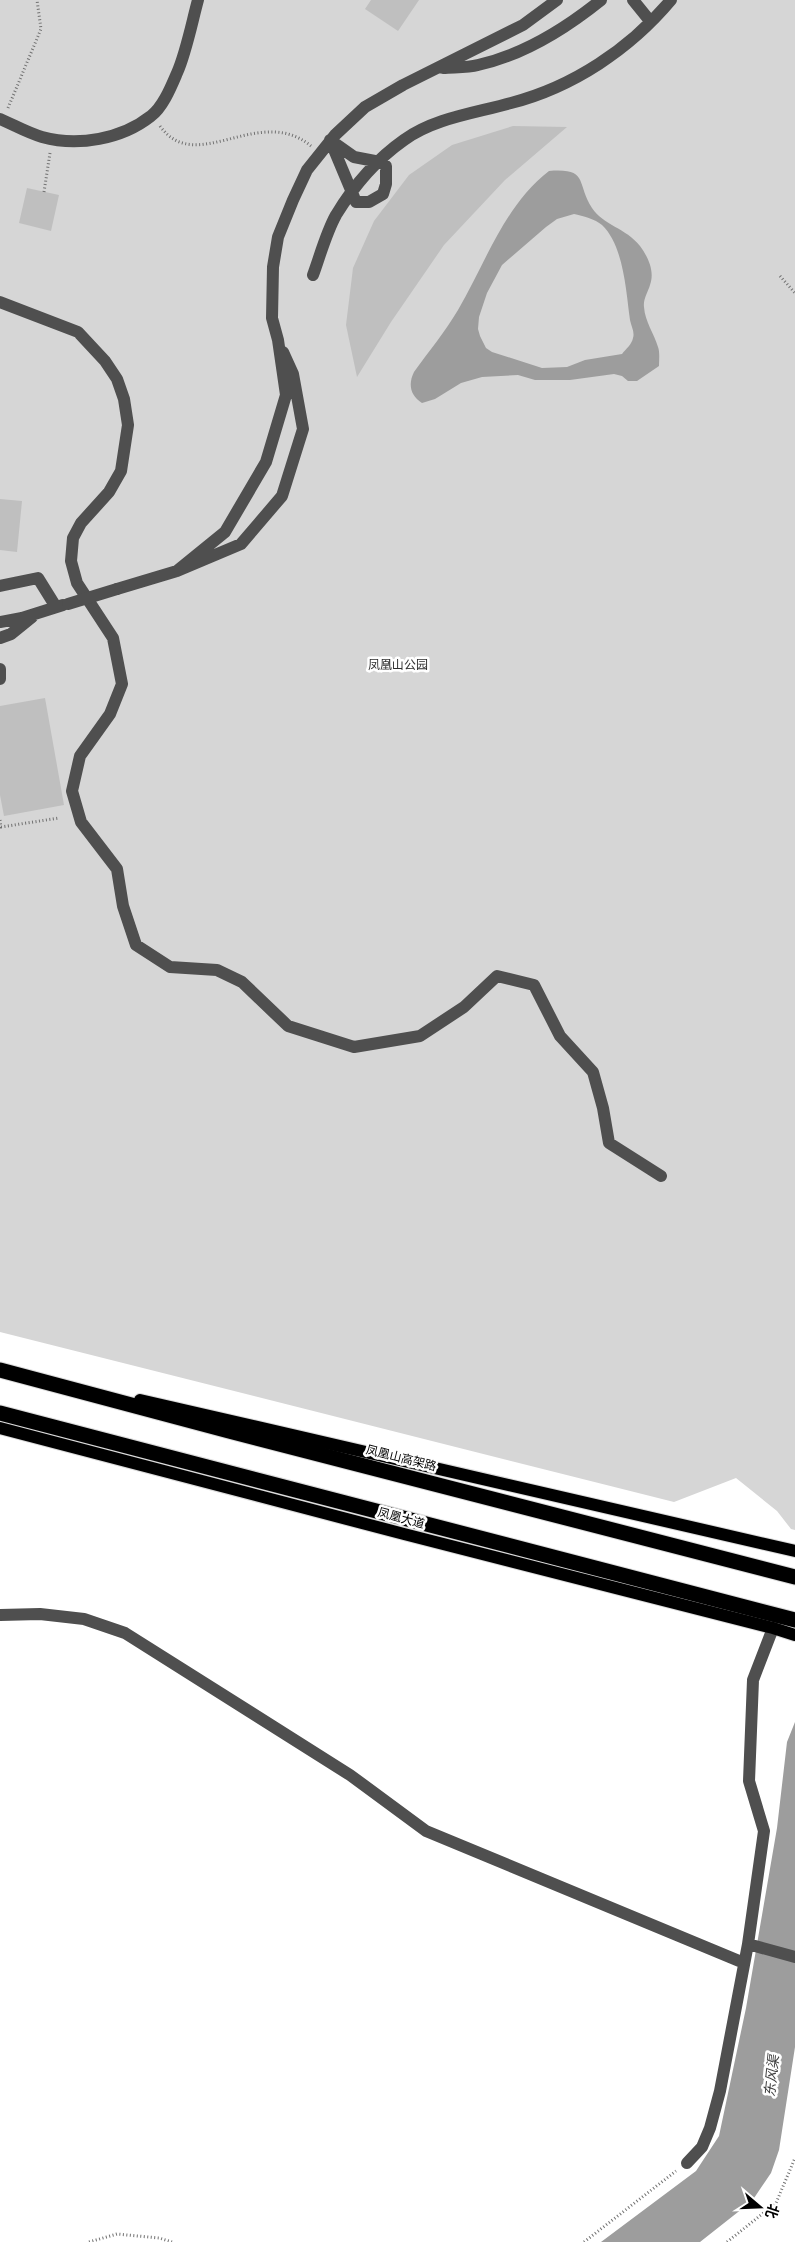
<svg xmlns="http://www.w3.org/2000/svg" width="795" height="2242" font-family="Overpass,'Noto Sans SC',sans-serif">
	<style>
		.green { fill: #d6d6d6 }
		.water { fill: #9d9d9d; fill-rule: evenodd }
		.building { fill: #bfbfbf }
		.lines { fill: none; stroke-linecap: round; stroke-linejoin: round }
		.major-casing { stroke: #dbdbdb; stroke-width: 14 }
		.highway-casing { stroke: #dbdbdb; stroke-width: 17 }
		.path { stroke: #717171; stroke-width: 3; stroke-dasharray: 1 2.5; stroke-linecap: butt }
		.minor { stroke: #4f4f4f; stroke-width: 12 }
		.major { stroke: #000; stroke-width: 12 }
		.highway { stroke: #000; stroke-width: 15 }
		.minor-bridge { stroke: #4f4f4f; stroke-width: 12 }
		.labels { text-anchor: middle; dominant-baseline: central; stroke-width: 5; stroke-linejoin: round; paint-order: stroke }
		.park-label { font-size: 12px; fill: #2d2d2d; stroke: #fff }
		.street-label { font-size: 12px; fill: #000; stroke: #fff }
		.water-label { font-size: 14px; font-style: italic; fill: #3e3e3e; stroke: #fff }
	</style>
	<rect width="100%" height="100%" fill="#fff"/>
	<!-- green -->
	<path class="green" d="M 0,0 L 795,0 L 795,1530 L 791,1529 L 777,1511 L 736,1478 L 674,1502 L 0,1332 Z"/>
	<!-- water -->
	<path class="water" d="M 549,171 C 589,168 576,183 592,208 C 603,225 626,228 640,246 C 648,257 655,271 650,285 C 648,292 643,299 644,307 C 645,322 654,333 658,347 C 660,352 659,360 659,366 L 637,381 L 628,381 L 622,376 L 614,374 L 570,380 L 535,380 L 518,375 L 482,377 L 461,383 L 435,399 L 422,403 C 410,395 408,384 414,372 C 429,351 445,332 458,310 C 486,262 504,206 549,171 ZM 574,214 C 583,216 595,219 602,225 C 624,246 626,292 630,320 C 631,326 635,332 633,338 C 632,344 626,349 622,354 L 585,360 L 567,367 L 542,368 L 492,352 L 486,348 L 480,336 L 478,329 L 479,317 L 487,293 L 502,265 L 546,227 L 557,219 Z
		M 795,1722 L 795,2047 L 779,2150 L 771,2173 L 752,2201 L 700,2242 L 601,2242 L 696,2171 L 719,2136 L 746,2008 L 777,1828 L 787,1742 Z"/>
	<!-- building -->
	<path class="building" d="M 371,0 L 419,0 L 398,31 L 365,9 Z
		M 513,126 L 567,127 L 505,180 L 444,245 L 391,322 L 357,377 L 346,325 L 353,268 L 374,221 L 409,175 L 452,145 Z
		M 27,188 L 59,195 L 51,231 L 19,223 Z
		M 0,499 L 22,501 L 17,552 L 0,550 Z
		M 45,698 L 64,805 L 4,816 L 0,795 L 0,706 Z"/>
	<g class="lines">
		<!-- major casing -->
		<g class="major-casing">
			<path id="major" d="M 140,1400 L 795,1551
				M 0,1428 L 404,1534 L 773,1628 L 795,1635"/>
		</g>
		<!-- highway casing -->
		<g class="highway-casing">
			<path id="highway" d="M 0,1370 L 229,1431 L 795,1577
				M 0,1413 L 795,1620"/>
		</g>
		<!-- path -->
		<path class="path" d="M 8,108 L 41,29 L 37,0
			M 160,126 C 196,177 259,103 311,146
			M 44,192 L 50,153
			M 780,276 L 795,293
			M 0,820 L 1,827 L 59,818
			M 89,2242 L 117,2234 L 159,2238 L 172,2242
			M 584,2242 L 676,2171
			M 727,2242 L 776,2203 L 795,2158"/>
		<!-- minor -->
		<path class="minor" d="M 633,0 L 650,21
			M 443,68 C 454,67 467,68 478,65 C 523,55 565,29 601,0
			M 0,119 C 14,125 28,133 42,137 C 78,147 122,139 151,116 C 163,107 171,87 177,73 C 186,53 192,22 198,0
			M 330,140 L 354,157 L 380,162 L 386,166 L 386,184 L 383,194 L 369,202 L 356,202 Z
			M 313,275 C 320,256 326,233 336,215 C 353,187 377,159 404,140 C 434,118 476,113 511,103 C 573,87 630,49 671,0
			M 0,302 L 78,332 L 105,361 L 117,379 L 124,399 L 128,425 L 121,471 L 109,492 L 81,523 L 73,538 L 71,561 L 77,583 L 113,638 L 122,684 L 110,714 L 80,756 L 72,791 L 81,822 L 117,869 L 123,906 L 136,945 L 170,967 L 217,970 L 242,982 L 288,1026 L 354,1047 L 420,1036 L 464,1007 L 497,976 L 534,985 L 560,1036 L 593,1072 L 603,1108 L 609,1143 L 661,1176
			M 177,571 L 225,532 L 266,462 L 286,395 L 278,340 L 272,318 L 273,267 L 278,237 L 293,200 L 307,170 L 335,135 L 365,107 L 403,85 L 523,25 L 557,0
			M 0,586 L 38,578 L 56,607
			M 117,589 L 177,571 L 241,544 L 282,496 L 303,429 L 293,374 L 283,352
			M 0,622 L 22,618 L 63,605
			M 0,638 L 11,634 L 32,617
			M 0,669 L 0,679
			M 0,1615 L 40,1614 L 84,1619 L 125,1633 L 350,1775 L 426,1831 L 744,1963
			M 748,1944 L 795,1957
			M 687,2163 L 702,2147 L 710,2128 L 720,2091 L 748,1944 L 764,1831 L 749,1781 L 753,1680 L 773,1628"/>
		<!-- major -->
		<use href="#major" class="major"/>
		<!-- highway -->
		<use href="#highway" class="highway"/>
		<!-- minor-bridge -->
		<path class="minor-bridge" d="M 68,604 L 117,589"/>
	</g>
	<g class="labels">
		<!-- park labels -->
		<g class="park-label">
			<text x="398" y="666">凤凰山公园</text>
		</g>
		<!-- street labels -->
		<g class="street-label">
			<text transform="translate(401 1459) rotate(14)">凤凰山高架路</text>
			<text transform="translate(401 1519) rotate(15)">凤凰大道</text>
		</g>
		<!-- water labels -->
		<g class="water-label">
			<text transform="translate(773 2076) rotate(-84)">东风渠</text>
		</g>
	</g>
	<!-- north arrow -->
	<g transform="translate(760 2207) rotate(109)" stroke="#ffffff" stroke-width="4" paint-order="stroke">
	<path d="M0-4L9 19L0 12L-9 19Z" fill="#000000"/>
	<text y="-8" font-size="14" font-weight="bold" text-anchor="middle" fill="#000000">北</text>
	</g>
</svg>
